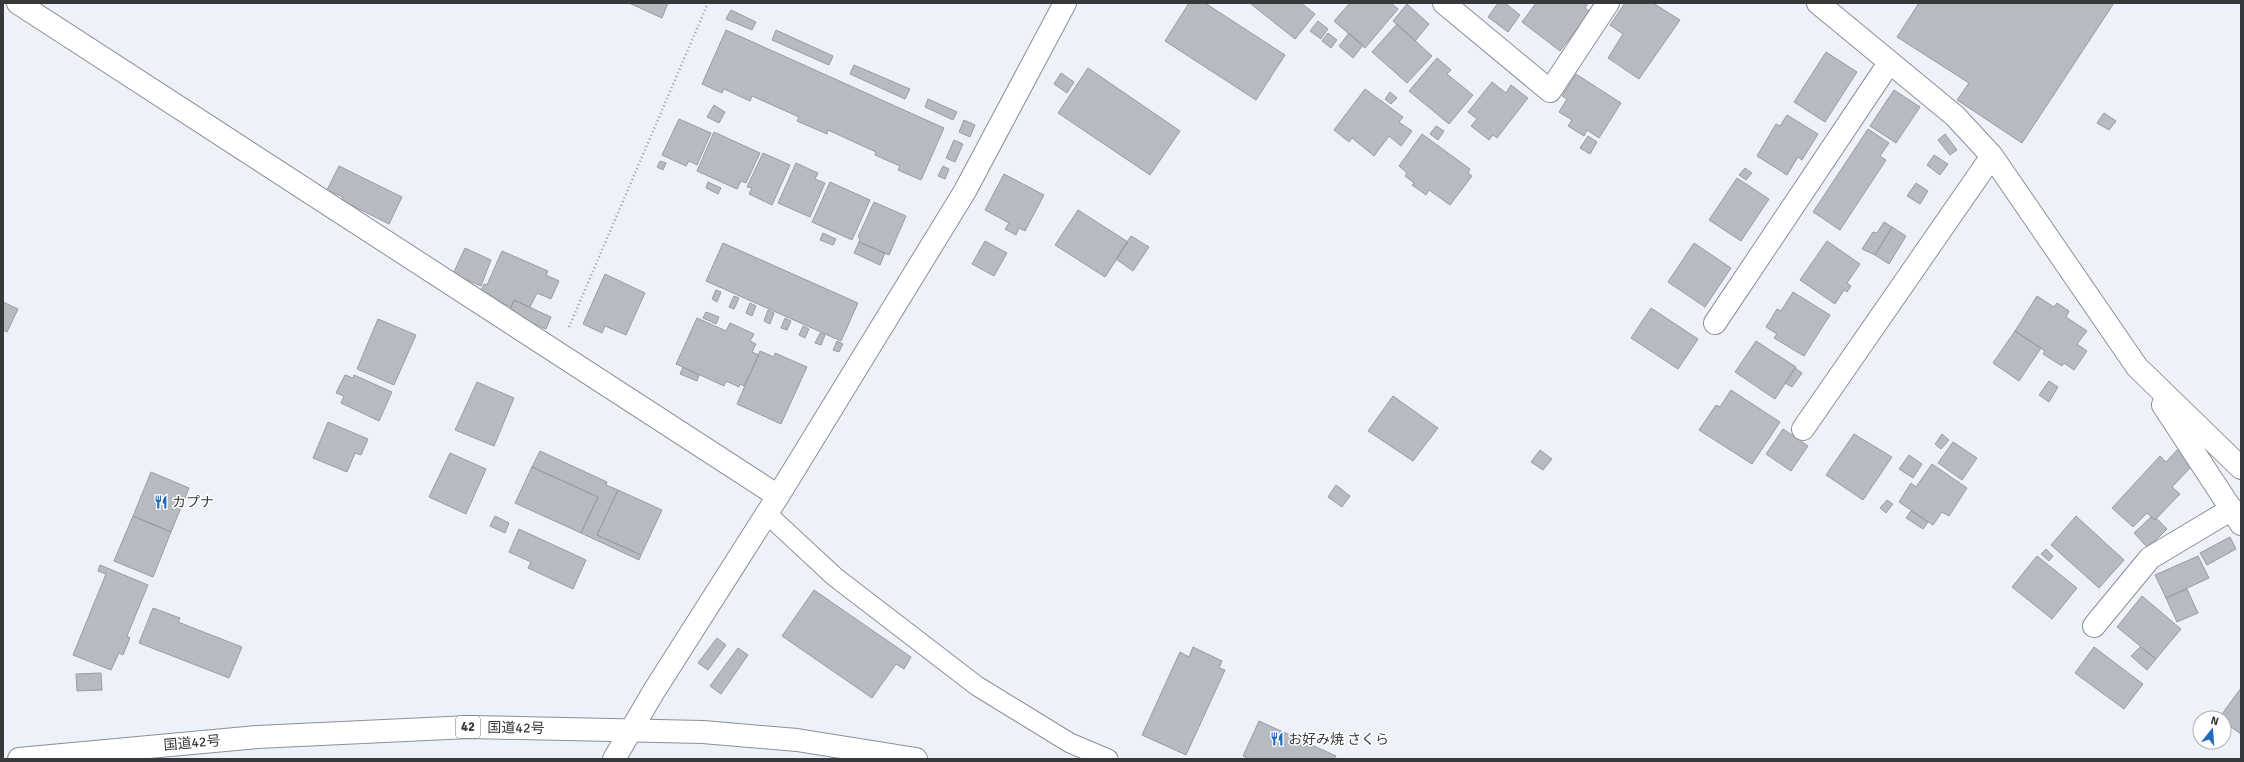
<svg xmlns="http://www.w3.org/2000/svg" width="2244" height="762" font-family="Signika,'Noto Sans JP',sans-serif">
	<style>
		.building { fill: #b6bbc2; stroke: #989da3 }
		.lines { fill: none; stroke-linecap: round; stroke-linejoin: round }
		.service-casing { stroke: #8b9097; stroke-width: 21 }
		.minor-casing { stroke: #8b9097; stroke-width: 24 }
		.trunk-casing { stroke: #8b9097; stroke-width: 24 }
		.path { stroke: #989ca1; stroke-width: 2.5; stroke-dasharray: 1 3; stroke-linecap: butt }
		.service { stroke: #fff; stroke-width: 19 }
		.minor { stroke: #fff; stroke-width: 22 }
		.trunk { stroke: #fff; stroke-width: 22 }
		.labels { text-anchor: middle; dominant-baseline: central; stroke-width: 3; stroke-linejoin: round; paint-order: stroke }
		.shield { fill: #fff; stroke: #727476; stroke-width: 1 }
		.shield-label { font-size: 13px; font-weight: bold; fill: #36393b }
		.poi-label { font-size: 14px; fill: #36393b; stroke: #fff; text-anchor: start }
		.street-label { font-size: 14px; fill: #36393b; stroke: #fff }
	</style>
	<rect width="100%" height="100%" fill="#edf2fa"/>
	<!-- building -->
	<path class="building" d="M 629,3 L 668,3 L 662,18 Z
		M 1189,3 L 1205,3 L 1285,55 L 1256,100 L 1165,41 Z
		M 1252,3 L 1301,3 L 1315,14 L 1295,39 L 1251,4 Z
		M 1350,3 L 1391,3 L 1398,9 L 1365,48 L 1334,21 Z
		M 1498,3 L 1505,3 L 1520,15 L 1508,32 L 1488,17 Z
		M 1536,3 L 1588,3 L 1585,8 L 1590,12 L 1560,51 L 1522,22 Z
		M 1625,3 L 1653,3 L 1680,20 L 1639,79 L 1608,58 L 1623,34 L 1610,25 Z
		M 1919,3 L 2114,3 L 2022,143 L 1957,100 L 1969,83 L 1897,37 Z
		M 1407,4 L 1429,24 L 1415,41 L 1393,21 Z
		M 731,10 L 756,22 L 752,30 L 726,19 Z
		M 1318,21 L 1328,29 L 1321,39 L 1310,31 Z
		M 1397,24 L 1432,56 L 1407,83 L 1372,52 Z
		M 726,30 L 944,128 L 921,180 L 898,170 L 900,166 L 875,155 L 876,152 L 828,130 L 827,134 L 797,121 L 799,117 L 752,96 L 750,101 L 724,89 L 722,93 L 702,84 Z
		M 776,30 L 833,56 L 829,65 L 772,40 Z
		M 1328,33 L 1337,40 L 1331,48 L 1322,41 Z
		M 1349,33 L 1363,45 L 1353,58 L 1339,46 Z
		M 1826,52 L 1857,72 L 1825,122 L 1794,102 Z
		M 1437,58 L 1451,70 L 1447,74 L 1473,95 L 1449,124 L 1409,91 Z
		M 854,65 L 910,89 L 905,99 L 850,74 Z
		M 1088,68 L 1180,131 L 1150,175 L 1058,113 Z
		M 1061,73 L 1074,82 L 1067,93 L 1054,84 Z
		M 1576,74 L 1621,103 L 1599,138 L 1587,130 L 1584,136 L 1568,126 L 1572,120 L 1559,112 L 1567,99 L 1562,96 Z
		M 1492,82 L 1506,93 L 1511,85 L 1528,98 L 1497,138 L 1493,135 L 1489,140 L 1471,126 L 1477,119 L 1468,112 Z
		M 1365,89 L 1403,117 L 1399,122 L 1412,131 L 1401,146 L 1389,136 L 1374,156 L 1352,138 L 1349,142 L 1334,130 Z
		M 1894,90 L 1920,107 L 1896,143 L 1870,126 Z
		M 1390,92 L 1397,98 L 1391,104 L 1385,99 Z
		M 928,99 L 957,112 L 953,120 L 925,107 Z
		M 714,105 L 725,112 L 719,123 L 707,117 Z
		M 2104,113 L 2116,121 L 2109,130 L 2097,123 Z
		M 1787,115 L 1818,134 L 1802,160 L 1798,157 L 1787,175 L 1757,156 L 1776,124 L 1780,126 Z
		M 679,119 L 711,133 L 697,165 L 689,161 L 686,166 L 662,155 Z
		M 964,120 L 975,125 L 970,137 L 959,132 Z
		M 1436,126 L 1444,131 L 1438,140 L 1430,134 Z
		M 1868,129 L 1889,143 L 1880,156 L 1886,160 L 1840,230 L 1813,212 Z
		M 714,132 L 760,153 L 746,183 L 741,181 L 737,189 L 697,171 Z
		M 1422,134 L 1470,169 L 1468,173 L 1472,176 L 1450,205 L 1429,190 L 1426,195 L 1412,185 L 1414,183 L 1405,176 L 1407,173 L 1399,166 Z
		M 1945,134 L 1957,150 L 1950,155 L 1938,140 Z
		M 1588,136 L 1597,142 L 1590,154 L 1580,148 Z
		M 954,140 L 963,144 L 955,162 L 946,158 Z
		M 763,153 L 790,165 L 772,205 L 749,194 L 752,188 L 747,187 Z
		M 1934,155 L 1948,164 L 1940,175 L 1927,165 Z
		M 660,161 L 666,163 L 663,170 L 657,167 Z
		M 796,163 L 818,173 L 815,179 L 825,183 L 810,217 L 778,203 Z
		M 339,166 L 402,197 L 389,224 L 341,200 L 343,197 L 327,190 Z
		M 943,166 L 949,169 L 945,179 L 938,176 Z
		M 1745,168 L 1752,173 L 1746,180 L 1739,175 Z
		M 1004,174 L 1044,195 L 1025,231 L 1019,228 L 1016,235 L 1005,229 L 1009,223 L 985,210 Z
		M 1737,178 L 1769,199 L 1741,241 L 1709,220 Z
		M 708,182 L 721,188 L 718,194 L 706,188 Z
		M 830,182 L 870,200 L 852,240 L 812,222 Z
		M 1916,183 L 1928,191 L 1920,204 L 1907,196 Z
		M 874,202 L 906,216 L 889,255 L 859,242 L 860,239 L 858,237 Z
		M 1078,210 L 1128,242 L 1105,277 L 1055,245 Z
		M 1884,222 L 1892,227 L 1875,255 L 1862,249 L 1873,232 L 1877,233 Z
		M 1892,227 L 1906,236 L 1889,264 L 1875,255 Z
		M 823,233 L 836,239 L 833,245 L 820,240 Z
		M 1131,236 L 1149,247 L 1133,271 L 1116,259 Z
		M 985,241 L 1007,253 L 994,276 L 972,264 Z
		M 1827,241 L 1860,264 L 1847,283 L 1851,286 L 1847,292 L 1844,290 L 1835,304 L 1800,280 Z
		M 859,242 L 885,253 L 880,265 L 854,253 Z
		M 723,243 L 858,303 L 841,341 L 706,281 Z
		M 1694,243 L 1731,268 L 1705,307 L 1668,282 Z
		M 465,248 L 491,260 L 481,286 L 453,274 Z
		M 502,251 L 548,271 L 546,275 L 559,281 L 551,299 L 537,293 L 530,307 L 514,300 L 511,307 L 480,292 L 484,284 L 487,285 Z
		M 605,274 L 645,293 L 626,335 L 605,326 L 602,333 L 583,324 Z
		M 716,290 L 721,292 L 717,302 L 712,299 Z
		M 1793,292 L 1830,315 L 1804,356 L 1774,338 L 1777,334 L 1766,327 L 1777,309 L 1781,311 Z
		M 734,296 L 739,298 L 734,309 L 729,307 Z
		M 2037,296 L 2054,307 L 2057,303 L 2069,311 L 2066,317 L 2087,331 L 2077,344 L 2087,351 L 2074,370 L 2064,363 L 2062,366 L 2043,354 L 2045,351 L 2015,331 Z
		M 514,300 L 551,317 L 546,329 L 509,313 Z
		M 3,302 L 18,309 L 7,332 L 3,330 Z
		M 750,303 L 756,306 L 752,316 L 746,313 Z
		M 1651,308 L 1698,339 L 1678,369 L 1631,338 Z
		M 768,310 L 774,313 L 770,324 L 764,321 Z
		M 706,312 L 719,317 L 716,324 L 703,318 Z
		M 697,318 L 726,331 L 730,323 L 754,334 L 750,341 L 756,344 L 752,352 L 759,355 L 744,386 L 740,384 L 739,387 L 726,381 L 724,386 L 676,364 Z
		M 785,318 L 791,321 L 787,330 L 781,328 Z
		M 378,319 L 416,335 L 394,385 L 357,369 Z
		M 803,326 L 809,329 L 805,338 L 799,335 Z
		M 2015,331 L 2041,348 L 2019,381 L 1993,363 Z
		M 820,333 L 825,335 L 821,345 L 815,343 Z
		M 837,341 L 843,344 L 839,352 L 833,350 Z
		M 1756,341 L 1796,367 L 1775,399 L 1735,372 Z
		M 760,351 L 774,357 L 775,353 L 807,367 L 781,424 L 737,404 Z
		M 683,367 L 699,375 L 697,381 L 680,374 Z
		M 1795,368 L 1802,373 L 1792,387 L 1785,383 Z
		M 345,375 L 353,378 L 354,375 L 392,392 L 379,421 L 341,403 L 344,396 L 336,393 Z
		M 2049,381 L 2058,387 L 2049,402 L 2039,395 Z
		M 477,382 L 514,398 L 494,446 L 455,430 Z
		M 1731,390 L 1780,422 L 1752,464 L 1699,430 L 1716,405 L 1720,407 Z
		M 1393,396 L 1438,428 L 1413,461 L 1368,431 Z
		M 328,422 L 368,439 L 361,455 L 355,453 L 347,472 L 313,458 Z
		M 1783,429 L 1808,446 L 1791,471 L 1766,454 Z
		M 1854,434 L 1892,457 L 1863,500 L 1826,475 Z
		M 1942,434 L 1949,440 L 1941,449 L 1935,444 Z
		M 1953,442 L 1977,458 L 1962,480 L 1938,463 Z
		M 2179,448 L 2193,465 L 2172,487 L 2180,494 L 2155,520 L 2147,513 L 2133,527 L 2112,508 L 2160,456 L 2166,462 Z
		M 1540,450 L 1552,459 L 1543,470 L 1531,462 Z
		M 540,451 L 607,482 L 606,485 L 618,490 L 597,535 L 641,555 L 639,560 L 581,533 L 598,497 L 532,467 Z
		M 450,453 L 486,469 L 466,514 L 429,497 Z
		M 1909,455 L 1922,464 L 1913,478 L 1899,469 Z
		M 1932,464 L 1967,488 L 1949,516 L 1942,512 L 1933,525 L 1899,502 L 1911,483 L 1916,487 Z
		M 532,467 L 598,497 L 581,533 L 515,503 Z
		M 151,472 L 189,488 L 171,532 L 133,516 Z
		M 1336,485 L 1350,496 L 1342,507 L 1328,497 Z
		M 618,490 L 662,510 L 641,555 L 597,535 Z
		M 1887,500 L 1893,504 L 1886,513 L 1880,508 Z
		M 1911,511 L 1928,522 L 1923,529 L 1906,518 Z
		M 133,516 L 171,532 L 153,577 L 114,561 Z
		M 495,516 L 509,523 L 505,533 L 490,526 Z
		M 2076,516 L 2124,560 L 2099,588 L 2051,545 Z
		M 2151,517 L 2155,520 L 2156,518 L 2167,529 L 2148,548 L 2134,533 Z
		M 519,529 L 586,560 L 573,589 L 528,568 L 531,562 L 509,552 Z
		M 2230,537 L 2236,549 L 2207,565 L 2200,553 Z
		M 2046,549 L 2053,556 L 2049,561 L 2041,554 Z
		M 2037,556 L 2077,588 L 2052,619 L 2012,587 Z
		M 2198,556 L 2209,578 L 2166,598 L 2155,575 Z
		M 100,565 L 148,585 L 127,636 L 130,638 L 123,655 L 119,653 L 111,670 L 73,655 L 106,574 L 98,571 Z
		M 2187,589 L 2198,613 L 2177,622 L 2166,598 Z
		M 814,590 L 911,657 L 904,669 L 896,664 L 872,698 L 782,636 Z
		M 2142,596 L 2181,629 L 2156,659 L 2117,627 Z
		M 153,608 L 180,618 L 178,622 L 242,647 L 229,678 L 139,643 Z
		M 717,638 L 726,645 L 708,670 L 698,663 Z
		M 1193,647 L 1222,661 L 1219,668 L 1225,670 L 1186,755 L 1142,735 L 1180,652 L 1189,657 Z
		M 2094,647 L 2143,684 L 2124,709 L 2075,673 Z
		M 2140,647 L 2156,659 L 2147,670 L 2131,656 Z
		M 738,648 L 748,655 L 721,694 L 710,686 Z
		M 101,673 L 102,690 L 77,691 L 76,674 Z
		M 2241,688 L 2241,734 L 2224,722 L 2224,718 L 2219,718 Z
		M 1259,721 L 1336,756 L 1334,759 L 1250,759 L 1243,756 Z"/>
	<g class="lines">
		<!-- service casing -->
		<g class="service-casing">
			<path id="service" d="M 766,513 L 835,577 L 977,686 L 1070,743 L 1108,759"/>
		</g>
		<!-- minor casing -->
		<g class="minor-casing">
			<path id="minor" d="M 18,3 L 778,496
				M 1444,3 L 1550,91 L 1608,3
				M 1818,3 L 1955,116 L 1992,156 L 2137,367 L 2241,468
				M 1715,323 L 1889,63
				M 2163,405 L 2241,524
				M 1803,429 L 1992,156
				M 2094,626 L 2150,558 L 2232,509
				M 614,759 L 654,691 L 778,496 L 965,191 L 1065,3"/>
		</g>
		<!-- trunk casing -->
		<g class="trunk-casing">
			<path id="trunk" d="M 19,759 L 257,737 L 469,727 L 703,732 L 797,740 L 916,759"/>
		</g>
		<!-- path -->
		<path class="path" d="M 569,327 L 708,3"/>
		<!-- service -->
		<use href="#service" class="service"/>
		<!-- minor -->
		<use href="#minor" class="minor"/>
		<!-- trunk -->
		<use href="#trunk" class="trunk"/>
	</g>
	<!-- icons -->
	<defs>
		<g id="restaurant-bare" transform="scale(1.08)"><path d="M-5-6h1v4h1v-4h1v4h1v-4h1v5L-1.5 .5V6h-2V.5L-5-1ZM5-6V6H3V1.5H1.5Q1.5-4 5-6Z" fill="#226aba" stroke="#fff" stroke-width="2.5" paint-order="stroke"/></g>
	</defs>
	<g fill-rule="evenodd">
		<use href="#restaurant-bare" x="161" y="502"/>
		<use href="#restaurant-bare" x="1277" y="739"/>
	</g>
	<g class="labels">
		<!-- shield labels -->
		<rect class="shield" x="456" y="716" width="24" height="22" rx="3"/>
		<g class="shield-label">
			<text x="468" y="727">42</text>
		</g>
		<!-- poi labels -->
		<g class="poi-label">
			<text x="172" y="502">カプナ</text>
			<text x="1288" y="739">お好み焼 さくら</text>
		</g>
		<!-- street labels -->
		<g class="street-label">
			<text transform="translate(516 728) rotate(1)">国道42号</text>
			<text transform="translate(192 743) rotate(-5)">国道42号</text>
		</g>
	</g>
	<!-- border -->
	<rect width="2244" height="762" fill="none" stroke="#36393b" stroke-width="8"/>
	<!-- north arrow -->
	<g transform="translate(2212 730) rotate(17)"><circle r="19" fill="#ffffff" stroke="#afb0b1"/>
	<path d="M0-3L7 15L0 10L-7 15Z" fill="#226aba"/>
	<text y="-6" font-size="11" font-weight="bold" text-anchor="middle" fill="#36393b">N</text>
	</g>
</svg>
